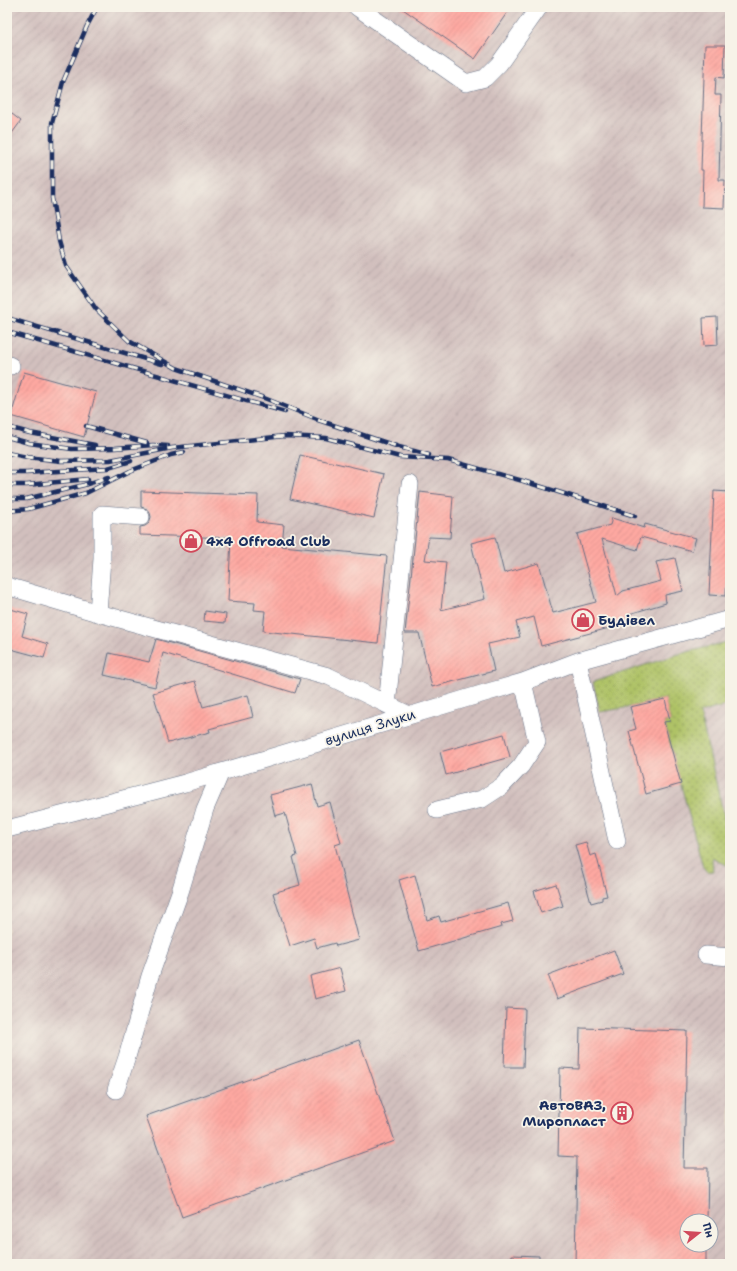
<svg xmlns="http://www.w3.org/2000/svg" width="737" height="1271" font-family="'Shantell Sans',sans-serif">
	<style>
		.industrial { fill: url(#industrial-furrows); fill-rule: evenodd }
		.grass { fill: url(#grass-dots); stroke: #657862 }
		.building { fill: url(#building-hatch) }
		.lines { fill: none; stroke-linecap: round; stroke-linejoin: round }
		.minor-casing { stroke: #656f84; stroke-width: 18 }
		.minor { stroke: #fff; stroke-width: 17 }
		.rail-casing { stroke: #1b2f5e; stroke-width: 4.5 }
		.rail { stroke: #f7f3e8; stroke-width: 3; stroke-dasharray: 9; stroke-linecap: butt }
		.labels { text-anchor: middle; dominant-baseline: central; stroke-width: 3.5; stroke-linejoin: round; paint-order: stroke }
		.poi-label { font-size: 14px; font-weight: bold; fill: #1b2f5e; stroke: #f7f3e8; text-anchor: start }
		.street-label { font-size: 14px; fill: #1b2f5e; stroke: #f7f3e8 }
	</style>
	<defs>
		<pattern id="industrial-furrows" width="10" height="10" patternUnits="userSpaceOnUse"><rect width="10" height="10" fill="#d1bfbd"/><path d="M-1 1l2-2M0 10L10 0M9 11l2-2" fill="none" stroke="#b3a4a5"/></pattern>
		<pattern id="grass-dots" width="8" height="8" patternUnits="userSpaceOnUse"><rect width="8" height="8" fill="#afc266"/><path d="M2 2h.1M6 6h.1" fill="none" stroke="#8e9e57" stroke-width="1.8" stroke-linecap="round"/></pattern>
		<pattern id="building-hatch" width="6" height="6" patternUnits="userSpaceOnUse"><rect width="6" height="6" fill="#fea8a1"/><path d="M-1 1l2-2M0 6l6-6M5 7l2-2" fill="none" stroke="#d9918d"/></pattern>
	</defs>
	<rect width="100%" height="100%" fill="#f7f3e8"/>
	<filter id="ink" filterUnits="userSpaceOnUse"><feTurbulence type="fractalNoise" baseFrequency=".025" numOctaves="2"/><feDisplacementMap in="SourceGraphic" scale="8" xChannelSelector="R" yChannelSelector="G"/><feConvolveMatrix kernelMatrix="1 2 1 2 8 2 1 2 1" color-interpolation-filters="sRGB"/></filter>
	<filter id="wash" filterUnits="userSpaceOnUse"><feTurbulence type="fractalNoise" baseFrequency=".012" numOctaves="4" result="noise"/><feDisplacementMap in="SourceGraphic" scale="16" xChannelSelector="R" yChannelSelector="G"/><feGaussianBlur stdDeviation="0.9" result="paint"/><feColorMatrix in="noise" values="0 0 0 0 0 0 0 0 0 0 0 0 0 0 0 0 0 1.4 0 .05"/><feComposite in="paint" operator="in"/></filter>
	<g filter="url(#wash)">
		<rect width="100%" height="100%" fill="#efe6cc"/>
		<!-- industrial -->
		<path class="industrial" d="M 7,7 L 730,7 L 730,1264 L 7,1264 ZM 687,1221 L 711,1221 L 711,1245 L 687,1245 Z"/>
		<!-- grass -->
		<path class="grass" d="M 727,642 L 730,642 L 730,704 L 700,713 L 726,825 L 730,828 L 730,867 L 712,857 L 713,871 L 707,872 L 703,867 L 664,722 L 670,721 L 665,699 L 630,707 L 600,712 L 593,682 L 679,654 Z"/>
		<g id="blocks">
			<!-- building -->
			<path class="building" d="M 400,7 L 511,7 L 475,59 Z
				M 705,45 L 725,45 L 724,78 L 716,77 L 715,95 L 721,95 L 719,180 L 725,180 L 724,208 L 702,207 L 703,170 L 701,170 Z
				M 7,110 L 21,121 L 7,140 Z
				M 717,317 L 718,345 L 704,346 L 703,318 Z
				M 24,372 L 96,392 L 84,437 L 11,416 Z
				M 300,455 L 384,474 L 374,518 L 290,499 Z
				M 141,491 L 258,495 L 257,522 L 284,525 L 282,546 L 387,556 L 378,643 L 263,631 L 265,611 L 254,610 L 255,603 L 228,601 L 231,538 L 140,535 L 140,527 L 145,526 L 149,523 L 151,517 L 150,513 L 147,509 L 141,507 Z
				M 714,491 L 730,492 L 730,519 L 726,596 L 709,595 Z
				M 420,492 L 453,496 L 450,538 L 429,537 L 425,560 L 446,562 L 441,610 L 485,599 L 471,543 L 495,537 L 504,573 L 539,563 L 553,613 L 596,602 L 577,534 L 610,525 L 612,518 L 644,528 L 645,524 L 696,538 L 692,551 L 641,537 L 637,550 L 602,539 L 617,596 L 623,591 L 661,581 L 656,562 L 675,558 L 683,591 L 665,595 L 666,603 L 629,614 L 632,622 L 541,646 L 534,617 L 516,622 L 520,637 L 488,644 L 494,671 L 432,687 L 419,633 L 405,633 Z
				M 7,608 L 28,614 L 22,636 L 48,644 L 44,658 L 7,648 Z
				M 205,611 L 226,614 L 225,623 L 204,621 Z
				M 156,639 L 300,679 L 295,693 L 163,653 L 155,687 L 104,675 L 109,653 L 149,662 Z
				M 195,681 L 203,707 L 248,695 L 253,717 L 209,729 L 210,732 L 168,743 L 153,693 Z
				M 665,699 L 670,721 L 664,722 L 681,784 L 646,794 L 629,731 L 636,729 L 630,707 Z
				M 504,734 L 510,757 L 446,775 L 440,752 Z
				M 312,784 L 317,806 L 330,802 L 341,843 L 335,845 L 359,940 L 336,946 L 335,943 L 317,948 L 314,938 L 290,946 L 273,893 L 300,885 L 293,857 L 297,856 L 285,813 L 275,816 L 270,795 Z
				M 586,842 L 590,856 L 596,854 L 607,896 L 602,897 L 602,900 L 591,903 L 575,845 Z
				M 415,875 L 427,920 L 439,916 L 441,922 L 508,903 L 513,921 L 501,924 L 502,927 L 419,951 L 399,880 Z
				M 556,884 L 563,906 L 541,913 L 534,891 Z
				M 614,950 L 623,974 L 557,999 L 548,975 Z
				M 340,968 L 346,991 L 315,999 L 310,976 Z
				M 506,1008 L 525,1009 L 523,1067 L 504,1067 Z
				M 580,1028 L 687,1031 L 684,1168 L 708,1168 L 707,1221 L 687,1221 L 687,1245 L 706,1245 L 706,1264 L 575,1264 L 577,1157 L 558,1156 L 560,1068 L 579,1069 Z
				M 359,1040 L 395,1141 L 182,1217 L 146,1116 Z
				M 512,1255 L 539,1256 L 539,1264 L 511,1264 Z"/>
		</g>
	</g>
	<g filter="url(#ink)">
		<use href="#blocks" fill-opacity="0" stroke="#656f84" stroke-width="1"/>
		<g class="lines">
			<!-- minor casing -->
			<g class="minor-casing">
				<path id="minor" d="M 357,7 L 466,83 L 485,78 L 499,64 L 539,7
					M 7,364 L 11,366
					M 7,586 L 98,613 L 328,676 L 409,715
					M 98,613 L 102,559 L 102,514 L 141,517
					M 578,661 L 617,841
					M 387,705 L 410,484
					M 437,810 L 482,799 L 502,786 L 521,766 L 537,742 L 523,682
					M 7,829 L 185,783 L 488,692 L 523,682 L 578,661 L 730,619
					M 706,955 L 730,957
					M 116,1090 L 127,1057 L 150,976 L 180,892 L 205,809 L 221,772"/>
			</g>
			<!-- minor -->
			<use href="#minor" class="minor"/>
			<!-- rail casing -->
			<g class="rail-casing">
				<path id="rail" d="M 97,7 L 87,26 L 63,82 L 52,123 L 52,198 L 59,241 L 66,266 L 96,309 L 129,341 L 176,368 L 264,398 L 322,421
					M 7,318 L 162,364
					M 7,332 L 285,412
					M 318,420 L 399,447 L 429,455
					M 86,426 L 147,443
					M 7,427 L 30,433 L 95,445
					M 7,437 L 29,443 L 72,449 L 115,448 L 153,445 L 168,446
					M 7,453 L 27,457 L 61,461 L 110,460 L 172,448 L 285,436 L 326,438 L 400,457 L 448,460 L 523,481 L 635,516
					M 7,473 L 26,473 L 108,468 L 131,461
					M 7,485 L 27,485 L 88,479
					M 7,499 L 26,499 L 84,485 L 109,477
					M 7,511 L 28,509 L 86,493 L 130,471 L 171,455 L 184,452"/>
			</g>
			<!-- rail -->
			<use href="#rail" class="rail"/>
		</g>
	</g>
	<!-- icons -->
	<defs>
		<g id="shop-ring" transform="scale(1.15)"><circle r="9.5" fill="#f7f3e8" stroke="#d1495b" stroke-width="1.5"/><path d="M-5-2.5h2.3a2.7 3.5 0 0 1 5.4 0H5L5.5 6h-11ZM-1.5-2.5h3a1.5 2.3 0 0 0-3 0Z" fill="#d1495b"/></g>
		<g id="building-ring" transform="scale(1.15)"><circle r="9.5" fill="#f7f3e8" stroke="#d1495b" stroke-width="1.5"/><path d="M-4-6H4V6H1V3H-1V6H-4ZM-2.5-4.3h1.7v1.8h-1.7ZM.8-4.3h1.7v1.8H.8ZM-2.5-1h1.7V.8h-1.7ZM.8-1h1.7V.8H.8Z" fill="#d1495b"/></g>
	</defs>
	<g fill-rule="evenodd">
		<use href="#shop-ring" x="191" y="541"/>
		<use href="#shop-ring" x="583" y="620"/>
		<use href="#building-ring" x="622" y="1113"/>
	</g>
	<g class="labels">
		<!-- poi labels -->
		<g class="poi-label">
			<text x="206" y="541">4x4 Offroad Club</text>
			<text x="598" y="620">Будівел</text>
			<text x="606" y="1105" text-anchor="end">АвтоВАЗ,<tspan x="606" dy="16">Миропласт</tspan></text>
		</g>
		<!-- street labels -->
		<g class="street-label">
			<text transform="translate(370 727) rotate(-17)">вулиця Злуки</text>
		</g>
	</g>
	<!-- margin -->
	<rect width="737" height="1271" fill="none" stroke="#f7f3e8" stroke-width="24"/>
	<!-- north arrow -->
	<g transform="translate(699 1233) rotate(73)"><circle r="19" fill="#f7f3e8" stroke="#9fa5b1"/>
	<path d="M0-3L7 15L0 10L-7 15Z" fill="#d1495b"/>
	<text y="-6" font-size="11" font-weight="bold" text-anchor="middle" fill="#1b2f5e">Пн</text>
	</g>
</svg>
